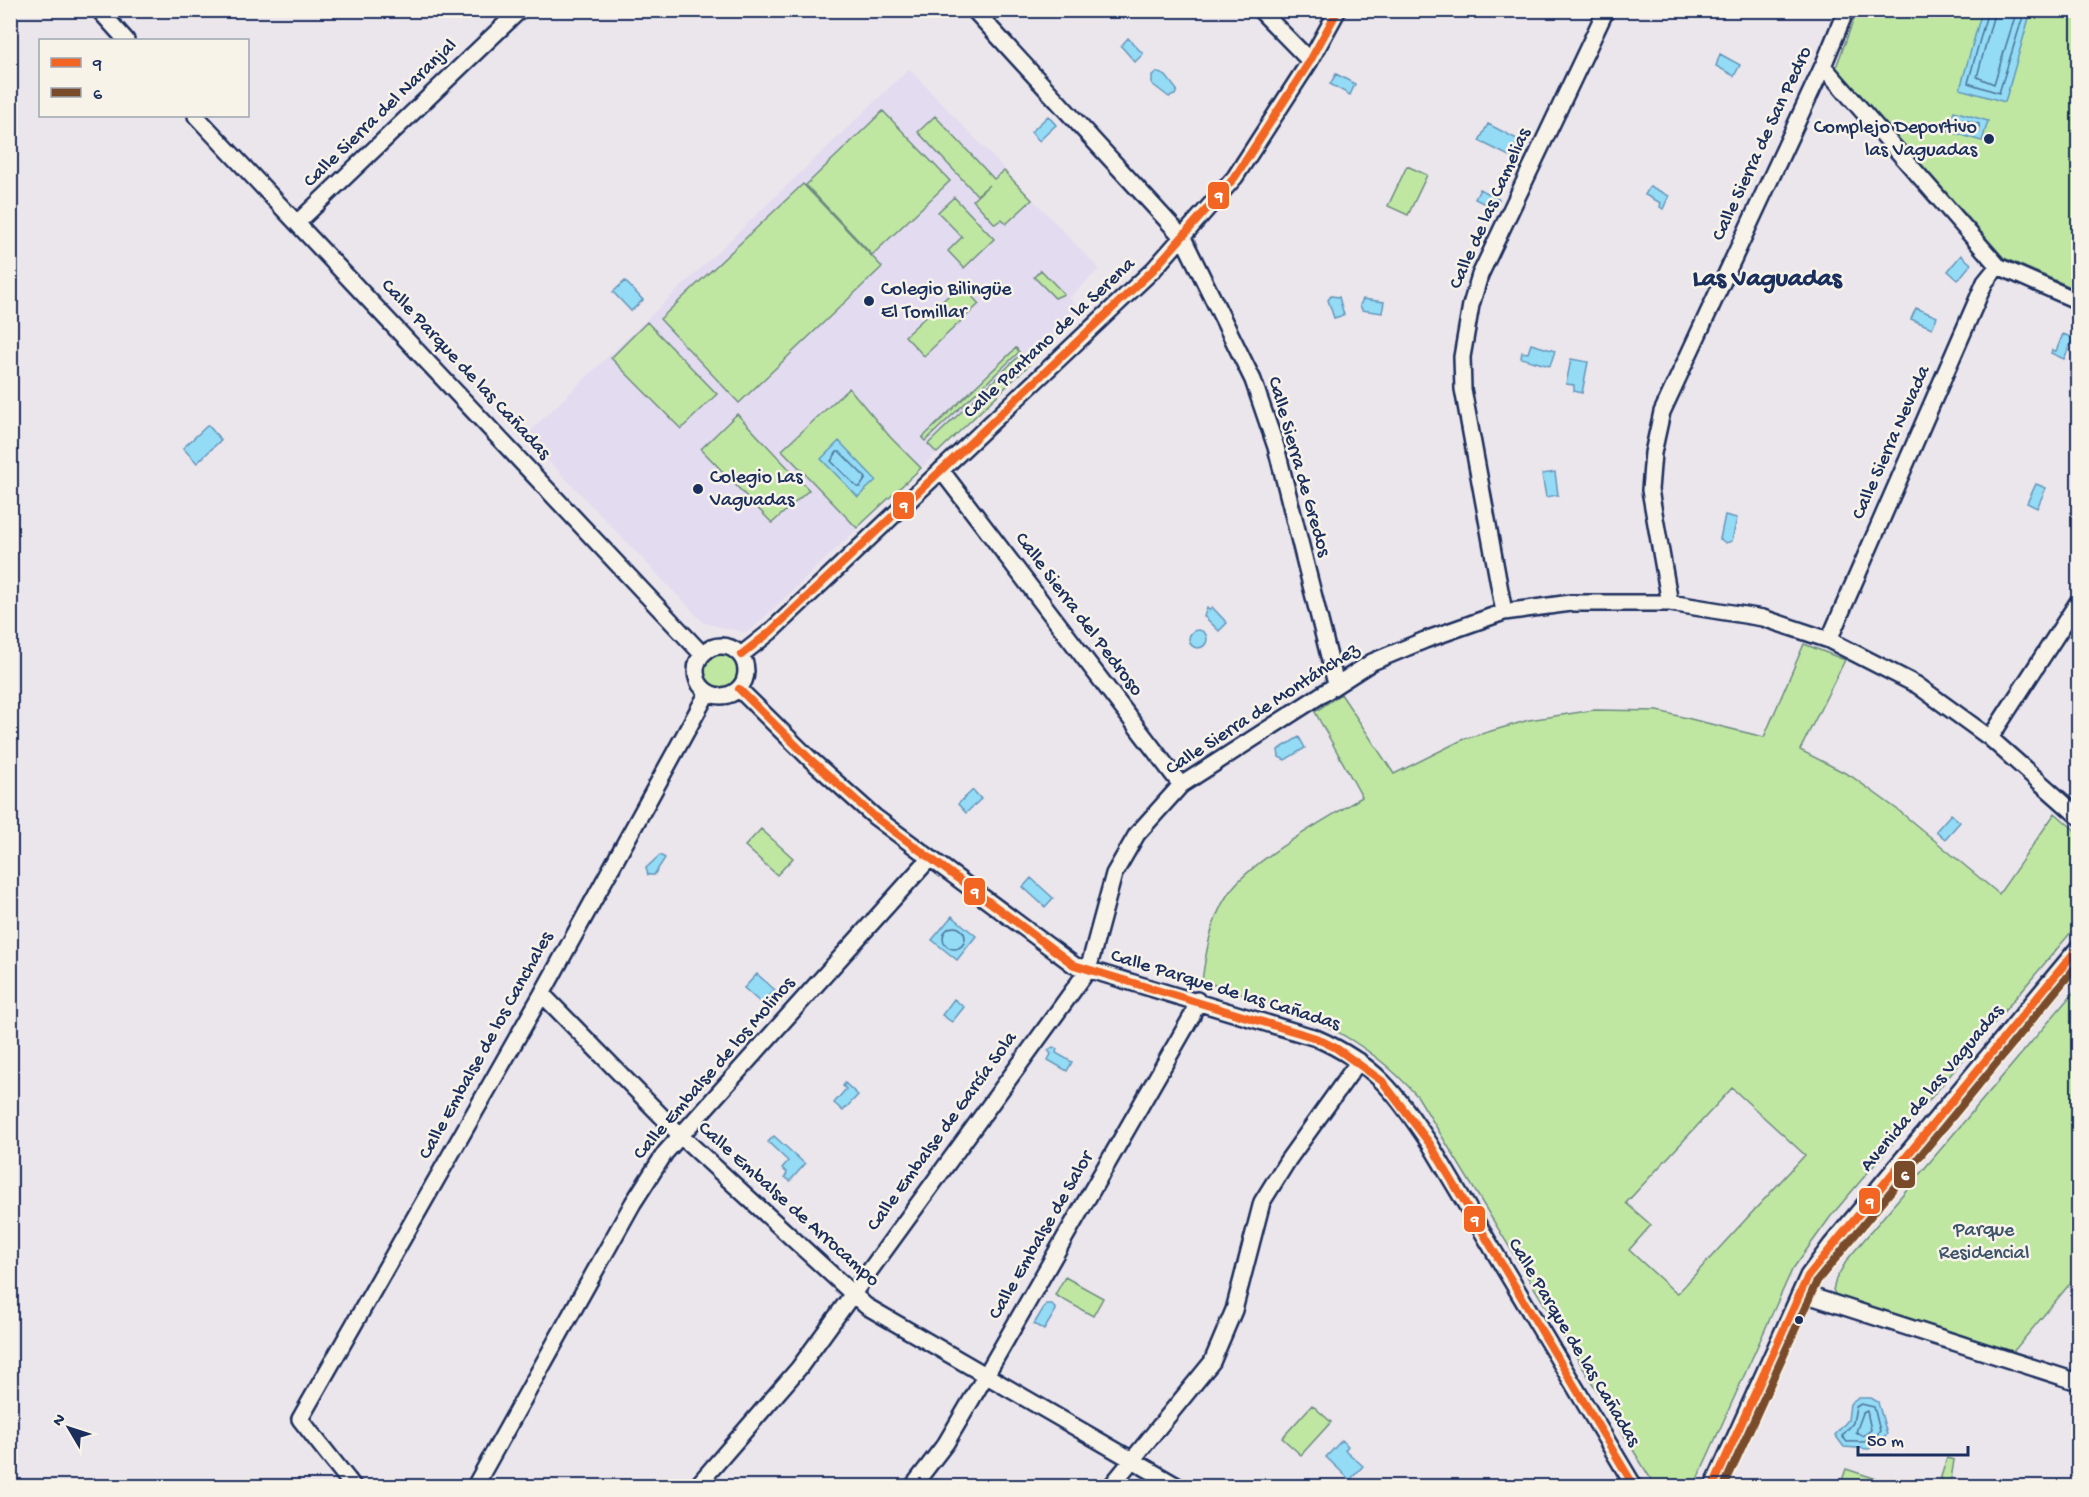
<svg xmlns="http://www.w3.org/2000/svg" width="2089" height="1497" font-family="'Gochi Hand',sans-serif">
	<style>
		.built { fill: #e3dbef }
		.green { fill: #bfe7a2; stroke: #6d8b80; stroke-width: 1.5; fill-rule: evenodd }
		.water { fill: #94dbf6; stroke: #6496b9; stroke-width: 1.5 }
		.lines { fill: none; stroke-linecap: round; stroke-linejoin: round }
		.shore { stroke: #4b749b; stroke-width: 1.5 }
		.minor-casing { stroke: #1b2f5e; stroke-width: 20 }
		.minor { stroke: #f7f3e8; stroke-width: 15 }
		.bus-1-casing { stroke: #f7f3e8; stroke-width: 12 }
		.bus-2-casing { stroke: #f7f3e8; stroke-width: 12 }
		.bus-1 { stroke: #f26522; stroke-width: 8 }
		.bus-2 { stroke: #7a4b2a; stroke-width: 8 }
		.poi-dot { fill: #1b2f5e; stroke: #f7f3e8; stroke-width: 2 }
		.labels { text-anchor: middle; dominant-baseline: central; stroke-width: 5; stroke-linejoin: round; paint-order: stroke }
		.street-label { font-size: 20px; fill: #1b2f5e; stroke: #f7f3e8 }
		.poi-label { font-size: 20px; fill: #1b2f5e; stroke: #f7f3e8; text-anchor: start }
		.park-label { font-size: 20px; fill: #3c546c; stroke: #f7f3e8 }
		.district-label { font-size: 26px; font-weight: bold; fill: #1b2f5e; stroke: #f7f3e8 }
		.line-badge { stroke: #f7f3e8; stroke-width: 2 }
		.badge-label { font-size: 16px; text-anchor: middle; font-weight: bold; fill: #fff }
	</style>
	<rect width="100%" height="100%" fill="#ebe5ec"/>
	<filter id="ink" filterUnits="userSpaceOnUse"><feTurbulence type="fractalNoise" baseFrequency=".0167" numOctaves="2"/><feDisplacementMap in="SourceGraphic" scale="12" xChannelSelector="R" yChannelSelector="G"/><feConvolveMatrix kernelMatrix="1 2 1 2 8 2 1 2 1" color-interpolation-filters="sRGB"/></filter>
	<g filter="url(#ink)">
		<!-- built -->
		<path class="built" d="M 909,69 L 1099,269 L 1069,298 L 1076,305 L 1076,320 L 751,630 L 744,632 L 704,623 L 525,436 Z"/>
		<!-- green -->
		<path class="green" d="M 1857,11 L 2078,11 L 2078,290 L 2004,258 L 1836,67 Z
			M 883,111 L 950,181 L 872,255 L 806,185 Z
			M 935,116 L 994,179 L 1004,171 L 1032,200 L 1006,224 L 1002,219 L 995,224 L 973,200 L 989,185 L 977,195 L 918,132 Z
			M 1407,166 L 1427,175 L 1408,215 L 1388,206 Z
			M 803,184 L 882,267 L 739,403 L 660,319 Z
			M 954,197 L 994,239 L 964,268 L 948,251 L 962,237 L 938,212 Z
			M 1041,270 L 1064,294 L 1055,298 L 1034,277 Z
			M 961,284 L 979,304 L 924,356 L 905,336 Z
			M 647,322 L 717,394 L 681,429 L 611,358 Z
			M 1016,348 L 1019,352 L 925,441 L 922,438 Z
			M 1021,354 L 1030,364 L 937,453 L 928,444 Z
			M 849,388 L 891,438 L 921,468 L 857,528 L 782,450 Z
			M 737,414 L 809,490 L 772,523 L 701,449 Z
			M 1804,644 L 1845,660 L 1800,750 L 1851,776 L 1898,810 L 1999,894 L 2055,813 L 2078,833 L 2078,924 L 1831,1216 L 1792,1270 L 1694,1486 L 1655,1486 L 1418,1097 C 1355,1025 1289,1009 1202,981 C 1206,952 1211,919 1228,894 C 1252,859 1326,820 1362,797 L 1315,712 L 1341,694 L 1394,774 L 1464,739 L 1529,720 L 1594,710 L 1658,711 L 1764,737 ZM 1732,1088 L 1805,1155 L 1677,1294 L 1629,1250 L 1651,1225 L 1626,1203 Z
			M702 671a19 19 0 1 1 38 0a19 19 0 1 1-38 0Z
			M 761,829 L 793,858 L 777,875 L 745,846 Z
			M 2078,987 L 2078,1274 L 2013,1352 L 1837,1297 L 1833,1290 L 1836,1279 L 1847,1260 Z
			M 1065,1277 L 1103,1298 L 1093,1316 L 1055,1295 Z
			M 1312,1405 L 1331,1422 L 1301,1455 L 1282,1438 Z
			M 1947,1458 L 1954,1460 L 1950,1486 L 1938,1486 Z
			M 1846,1469 L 1886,1482 L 1884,1486 L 1840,1486 Z"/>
		<!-- water -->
		<path class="water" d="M 1982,11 L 2031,11 L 2005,102 L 1960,89 Z
			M 1128,38 L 1143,54 L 1135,62 L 1121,46 Z
			M 1720,54 L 1740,65 L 1734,76 L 1716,66 Z
			M 1157,72 L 1166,76 L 1177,90 L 1175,95 L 1169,97 L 1152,84 L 1152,75 Z
			M 1336,74 L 1355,84 L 1350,95 L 1330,84 Z
			M 1954,111 L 1988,121 L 1982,141 L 1948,131 Z
			M 1048,116 L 1056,125 L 1039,141 L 1031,132 Z
			M 1488,124 L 1519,140 L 1511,157 L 1479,141 Z
			M 1650,186 L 1669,196 L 1663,209 L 1660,207 L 1661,203 L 1645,195 Z
			M 1480,189 L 1499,199 L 1495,209 L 1475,199 Z
			M 1961,255 L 1971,264 L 1958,280 L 1948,271 Z
			M 625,281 L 643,300 L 631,311 L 613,292 Z
			M 1331,296 L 1339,297 L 1344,315 L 1334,318 L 1328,300 Z
			M 1363,299 L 1384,302 L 1382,313 L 1362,310 L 1360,305 Z
			M 1916,308 L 1937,317 L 1932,328 L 1911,319 Z
			M 2063,334 L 2073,338 L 2064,359 L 2051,353 L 2052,350 L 2056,351 Z
			M 1531,344 L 1555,351 L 1550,366 L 1521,358 L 1522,352 L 1528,353 Z
			M 1571,359 L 1588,362 L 1582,393 L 1574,391 L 1574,385 L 1566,384 Z
			M 208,425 L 221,440 L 197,463 L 183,448 Z
			M 839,441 L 876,480 L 858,497 L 821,459 Z
			M 1555,472 L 1558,495 L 1546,497 L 1542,474 Z
			M 2036,484 L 2046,488 L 2037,508 L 2027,503 Z
			M 1725,515 L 1737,518 L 1732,541 L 1726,543 L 1720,539 Z
			M 1212,607 L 1227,623 L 1219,631 L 1204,616 L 1207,608 L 1209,610 Z
			M1189 639a9 9 0 1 1 18 0a9 9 0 1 1-18 0Z
			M 1299,737 L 1305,748 L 1285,760 L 1279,757 L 1278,750 Z
			M 973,790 L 981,799 L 966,813 L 958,804 Z
			M 1951,814 L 1960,822 L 1945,839 L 1936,831 Z
			M 660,855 L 665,858 L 654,875 L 648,875 L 646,868 Z
			M 1031,878 L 1053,898 L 1045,907 L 1023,887 Z
			M 952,916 L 976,936 L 957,960 L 932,940 Z
			M 757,974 L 775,990 L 762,1004 L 744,988 Z
			M 954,999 L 964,1007 L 952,1022 L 942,1015 Z
			M 1053,1047 L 1057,1049 L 1056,1053 L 1072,1062 L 1067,1071 L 1048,1060 L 1051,1054 L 1048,1050 Z
			M 845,1083 L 858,1095 L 843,1111 L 834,1103 L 846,1089 L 843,1086 Z
			M 774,1136 L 805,1164 L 790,1181 L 785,1177 L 787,1173 L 782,1168 L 788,1161 L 768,1142 Z
			M 1046,1304 L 1052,1304 L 1056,1310 L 1044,1330 L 1034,1324 Z
			M 1859,1398 L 1871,1398 L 1878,1402 L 1887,1434 L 1869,1449 L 1844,1447 L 1835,1435 L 1848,1420 L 1850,1404 Z
			M 1342,1440 L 1348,1446 L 1345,1450 L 1363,1466 L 1350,1480 L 1326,1457 Z"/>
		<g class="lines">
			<!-- shore -->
			<path class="shore" d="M 1988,10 L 1968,83 L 1999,93 L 2025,10
				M 1995,10 L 1977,77 L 1994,84 L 2017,10
				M 1961,119 L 1979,124 L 1979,132 L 1958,128 L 1958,121 Z
				M 837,452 L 840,452 L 866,478 L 860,487 L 857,487 L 831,461 Z
				M943 938a11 11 0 1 1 22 0a11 11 0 1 1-22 0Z
				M 1861,1404 L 1874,1407 L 1880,1431 C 1869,1446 1863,1441 1847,1442 L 1842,1436 L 1853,1423 L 1856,1407 Z
				M 1867,1411 L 1871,1430 L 1863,1436 L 1856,1432 L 1863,1413 Z"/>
			<!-- minor casing -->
			<g class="minor-casing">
				<path id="minor" d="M 99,10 L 126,40
					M 974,10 L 1183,238 L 1253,380 L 1276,447 L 1336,684
					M 1260,10 L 1310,61
					M 1823,66 L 1998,266 L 2078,301
					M 196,116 L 702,654
					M 297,223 L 520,10
					M 941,470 L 1181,785
					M 1670,603 L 1650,490 L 1653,453 L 1662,412 L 1823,66 L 1846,10
					M 1504,612 L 1463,389 L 1462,357 L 1471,305 L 1480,275 L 1606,10
					M 1829,640 L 1985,282 L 1998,266
					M696 671a25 25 0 1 1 50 0a25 25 0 1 1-50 0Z
					M 741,655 L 770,632 L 1154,269 L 1235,177 L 1310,61 L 1338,10
					M 739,689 L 810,759 L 875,817 L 1074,965 L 1316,1038 C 1375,1064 1395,1092 1430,1144 L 1634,1486
					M 1990,738 L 2078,602
					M 542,994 L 680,1135 L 866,1306 L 1177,1486
					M 1801,1293 L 2078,1382
					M 353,1486 L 300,1419 L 542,994 L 708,692
					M 475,1486 L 633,1203 L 665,1153 L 930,858
					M 697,1486 L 799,1368 L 1088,970 L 1114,874 L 1137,834 L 1181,785 L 1372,662 L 1425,640 L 1504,612 L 1571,603 L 1670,603 L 1763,618 L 1829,640 L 1917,685 L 1990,738 L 2078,816
					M 913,1486 L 946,1443 L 986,1375 L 1192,1016 L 1197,1000
					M 1111,1486 L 1212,1362 L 1234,1310 L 1262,1202 L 1288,1160 L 1359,1061
					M 1713,1486 L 1808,1276 L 1831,1245 L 2078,948"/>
			</g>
			<!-- minor -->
			<use href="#minor" class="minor"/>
			<!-- bus-1 casing -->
			<g class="bus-1-casing">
				<path id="bus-1" d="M 741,655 L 770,632 L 1154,269 L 1235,177 L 1310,61 L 1338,10
					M 739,689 L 810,759 L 875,817 L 1074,965 L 1316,1038 L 1336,1048 L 1382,1081 L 1430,1144 L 1634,1486
					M 1713,1486 L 1808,1276 L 2078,948"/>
			</g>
			<!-- bus-2 casing -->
			<g class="bus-2-casing">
				<path id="bus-2" d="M 1724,1486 L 1817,1281 L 2078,964"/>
			</g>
			<!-- bus-1 -->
			<use href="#bus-1" class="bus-1"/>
			<!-- bus-2 -->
			<use href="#bus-2" class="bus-2"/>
		</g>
	</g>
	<!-- markers -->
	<g class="poi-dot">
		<circle cx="1989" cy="139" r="6"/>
		<circle cx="869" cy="301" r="6"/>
		<circle cx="698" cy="489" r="6"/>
		<circle cx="1799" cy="1320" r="5"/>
	</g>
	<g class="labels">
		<!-- street labels -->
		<g class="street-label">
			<text transform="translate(381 114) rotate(-44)">Calle Sierra del Naranjal</text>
			<text transform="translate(1763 144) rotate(-65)">Calle Sierra de San Pedro</text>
			<text transform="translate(1491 209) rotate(-66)">Calle de las Camelias</text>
			<text transform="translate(1050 339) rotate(-43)">Calle Pantano de la Serena</text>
			<text transform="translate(465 370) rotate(47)">Calle Parque de las Cañadas</text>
			<text transform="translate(1892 443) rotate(-66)">Calle Sierra Nevada</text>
			<text transform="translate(1298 467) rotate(74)">Calle Sierra de Gredos</text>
			<text transform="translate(1078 615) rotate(53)">Calle Sierra del Pedroso</text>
			<text transform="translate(1263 710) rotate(-33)">Calle Sierra de Montánchez</text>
			<text transform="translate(1225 991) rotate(17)">Calle Parque de las Cañadas</text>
			<text transform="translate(487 1046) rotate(-61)">Calle Embalse de los Canchales</text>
			<text transform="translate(715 1069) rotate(-49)">Calle Embalse de los Molinos</text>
			<text transform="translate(1933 1089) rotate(-50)">Avenida de las Vaguadas</text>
			<text transform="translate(943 1132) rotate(-54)">Calle Embalse de García Sola</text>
			<text transform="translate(788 1205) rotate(42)">Calle Embalse de Arrocampo</text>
			<text transform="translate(1042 1236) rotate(-60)">Calle Embalse de Salor</text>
			<text transform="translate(1573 1343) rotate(59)">Calle Parque de las Cañadas</text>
		</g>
		<!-- poi labels -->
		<g class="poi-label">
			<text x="1977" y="128" text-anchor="end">Complejo Deportivo<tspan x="1977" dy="23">las Vaguadas</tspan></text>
			<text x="881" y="290">Colegio Bilingüe<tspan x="881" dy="23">El Tomillar</tspan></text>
			<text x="710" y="478">Colegio Las<tspan x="710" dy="23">Vaguadas</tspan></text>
		</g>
		<!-- park labels -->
		<g class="park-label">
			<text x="1984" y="1231">Parque<tspan x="1984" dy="23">Residencial</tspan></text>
		</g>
		<!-- district labels -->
		<g class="district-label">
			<text x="1767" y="280">Las Vaguadas</text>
		</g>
	</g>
	<g class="line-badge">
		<rect x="1207" y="181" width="23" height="29" rx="6" fill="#f26522"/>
		<rect x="892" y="491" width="23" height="29" rx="6" fill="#f26522"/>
		<rect x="963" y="877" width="23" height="29" rx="6" fill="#f26522"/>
		<rect x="1893" y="1160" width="23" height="29" rx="6" fill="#7a4b2a"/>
		<rect x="1858" y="1187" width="23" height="28" rx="6" fill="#f26522"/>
		<rect x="1463" y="1205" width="23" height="28" rx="6" fill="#f26522"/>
	</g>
	<g class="badge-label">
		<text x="1219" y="201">9</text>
		<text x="904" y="511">9</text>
		<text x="975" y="897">9</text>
		<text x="1905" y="1180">6</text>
		<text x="1870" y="1207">9</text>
		<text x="1475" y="1225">9</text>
	</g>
	<!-- margin -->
	<rect width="2089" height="1497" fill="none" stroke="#f7f3e8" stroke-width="36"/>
	<rect x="18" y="18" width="2053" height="1461" fill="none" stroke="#1b2f5e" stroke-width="2" filter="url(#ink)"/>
	<!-- legend -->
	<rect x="39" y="39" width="210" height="78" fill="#f7f3e8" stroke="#9fa5b1" stroke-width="1.5"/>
	<rect x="51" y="58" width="30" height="9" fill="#f26522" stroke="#9fa5b1" stroke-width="1.5"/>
	<text x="93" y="69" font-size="18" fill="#1b2f5e">9</text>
	<rect x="51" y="88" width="30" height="9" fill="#7a4b2a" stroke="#9fa5b1" stroke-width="1.5"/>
	<text x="93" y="99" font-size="18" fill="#1b2f5e">6</text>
	<!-- north arrow -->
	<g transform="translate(69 1428) rotate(309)" stroke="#f7f3e8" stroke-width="4.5" paint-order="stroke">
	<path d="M0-4.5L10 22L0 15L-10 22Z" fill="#1b2f5e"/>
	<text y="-9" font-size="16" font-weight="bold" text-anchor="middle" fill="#1b2f5e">N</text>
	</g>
	<!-- scale -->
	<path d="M1858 1446v9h110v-9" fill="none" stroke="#1b2f5e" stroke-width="3"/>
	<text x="1867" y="1446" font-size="18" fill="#1b2f5e" stroke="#f7f3e8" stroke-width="4.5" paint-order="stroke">50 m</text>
</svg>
